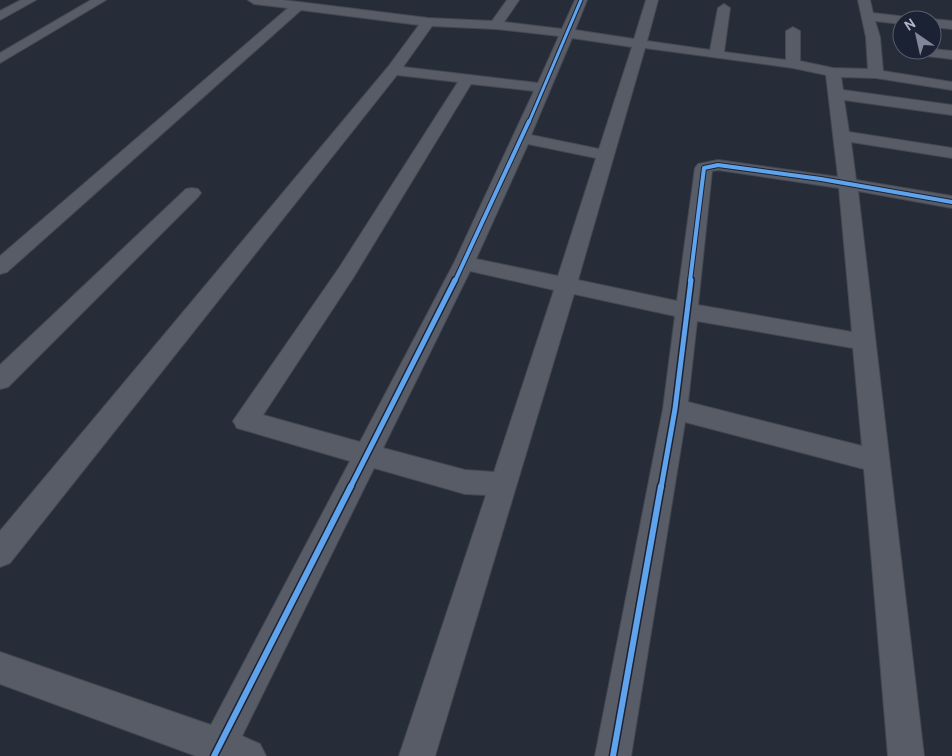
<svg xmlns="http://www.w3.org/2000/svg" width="952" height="756" font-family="Cabin,sans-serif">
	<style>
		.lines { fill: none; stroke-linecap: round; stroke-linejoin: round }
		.minor-casing { stroke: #444851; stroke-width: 2 }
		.minor { fill: #585c66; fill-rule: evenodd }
		.cycleway-far3-casing { stroke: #1b2233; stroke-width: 5 }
		.cycleway-far2-casing { stroke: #1b2233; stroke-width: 6 }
		.cycleway-far1-casing { stroke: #1b2233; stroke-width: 8 }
		.cycleway-casing { stroke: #1b2233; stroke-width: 9 }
		.cycleway-far3 { stroke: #60a3ed; stroke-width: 3 }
		.cycleway-far2 { stroke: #60a3ed; stroke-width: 4 }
		.cycleway-far1 { stroke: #60a3ed; stroke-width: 5 }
		.cycleway { stroke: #60a3ed; stroke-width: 6 }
	</style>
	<rect width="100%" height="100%" fill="#272d38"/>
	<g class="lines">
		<!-- minor casing -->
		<g class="minor-casing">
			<path id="minor" d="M 21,0 L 36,0 L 0,20 L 0,11 Z
				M 91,0 L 106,0 L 0,63 L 0,53 Z
				M 248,0 L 283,0 L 428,18 L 492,21 L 507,0 L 519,0 L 504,22 L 562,29 L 575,0 L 587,0 L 575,30 L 634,39 L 646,0 L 658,0 L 647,41 L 710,50 L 718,8 L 724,4 L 730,8 L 724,52 L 786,60 L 786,31 L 793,27 L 800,31 L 800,61 L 833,68 L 868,69 L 866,37 L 858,0 L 870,0 L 873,13 L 907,17 L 908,20 L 902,20 L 902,24 L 875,21 L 880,37 L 883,71 L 952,82 L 952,90 L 876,78 L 841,77 L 843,90 L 952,105 L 952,115 L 844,100 L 849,132 L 952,148 L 952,158 L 851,142 L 856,180 L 952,196 L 952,208 L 858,191 L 924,756 L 888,756 L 864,469 L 685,422 L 631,756 L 595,756 L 663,409 L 675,316 L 574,294 L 435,756 L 399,756 L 486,495 L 465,494 L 374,468 L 242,736 L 260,744 L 266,756 L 196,756 L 0,684 L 0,652 L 211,725 L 350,461 L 237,428 L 233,421 L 339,268 L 458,82 L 397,75 L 10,563 L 0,567 L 0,531 L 388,67 L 419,25 L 301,10 L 7,272 L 0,274 L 0,256 L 288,8 L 254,4 ZM 432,26 L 496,29 L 559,36 L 538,83 L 403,67 ZM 572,38 L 632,47 L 599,149 L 531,135 ZM 645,48 L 793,68 L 826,75 L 838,177 L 718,160 L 698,164 L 695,168 L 677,301 L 578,280 ZM 471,84 L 534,91 L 454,263 L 360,442 L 263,415 L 353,278 ZM 528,144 L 596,158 L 558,276 L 476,259 ZM 718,170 L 839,188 L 852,332 L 698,305 L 712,171 ZM 470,271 L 554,290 L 494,472 L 465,470 L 383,448 ZM 697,321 L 853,348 L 862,446 L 688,402 Z
				M 932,19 L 952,21 L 952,29 L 932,27 L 932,20 L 928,20 Z
				M 932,49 L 952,51 L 952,59 L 909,54 L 902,50 Z
				M 192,188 L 198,189 L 201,193 L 198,197 L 8,387 L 0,389 L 0,365 L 186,189 Z"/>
		</g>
		<!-- minor -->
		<use href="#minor" class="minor"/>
		<!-- cycleway-far3 casing -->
		<g class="cycleway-far3-casing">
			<path id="cycleway-far3" d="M 529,122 L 581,0"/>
		</g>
		<!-- cycleway-far2 casing -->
		<g class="cycleway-far2-casing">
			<path id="cycleway-far2" d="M 455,281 L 529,121
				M 690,281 L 704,168 L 718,165 L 821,179 L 952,202"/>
		</g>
		<!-- cycleway-far1 casing -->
		<g class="cycleway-far1-casing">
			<path id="cycleway-far1" d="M 350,488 L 455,280
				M 661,488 L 675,409 L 691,280"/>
		</g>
		<!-- cycleway casing -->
		<g class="cycleway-casing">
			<path id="cycleway" d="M 214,756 L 351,486
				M 613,756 L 661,486"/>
		</g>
		<!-- cycleway-far3 -->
		<use href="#cycleway-far3" class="cycleway-far3"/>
		<!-- cycleway-far2 -->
		<use href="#cycleway-far2" class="cycleway-far2"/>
		<!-- cycleway-far1 -->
		<use href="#cycleway-far1" class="cycleway-far1"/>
		<!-- cycleway -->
		<use href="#cycleway" class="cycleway"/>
	</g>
	<!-- north arrow -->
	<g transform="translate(917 35) rotate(326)"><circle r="24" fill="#1b2233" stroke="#575e6f"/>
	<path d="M0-4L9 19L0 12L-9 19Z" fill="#818797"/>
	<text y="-8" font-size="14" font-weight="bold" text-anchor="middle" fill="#b1b7ca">N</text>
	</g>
</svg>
